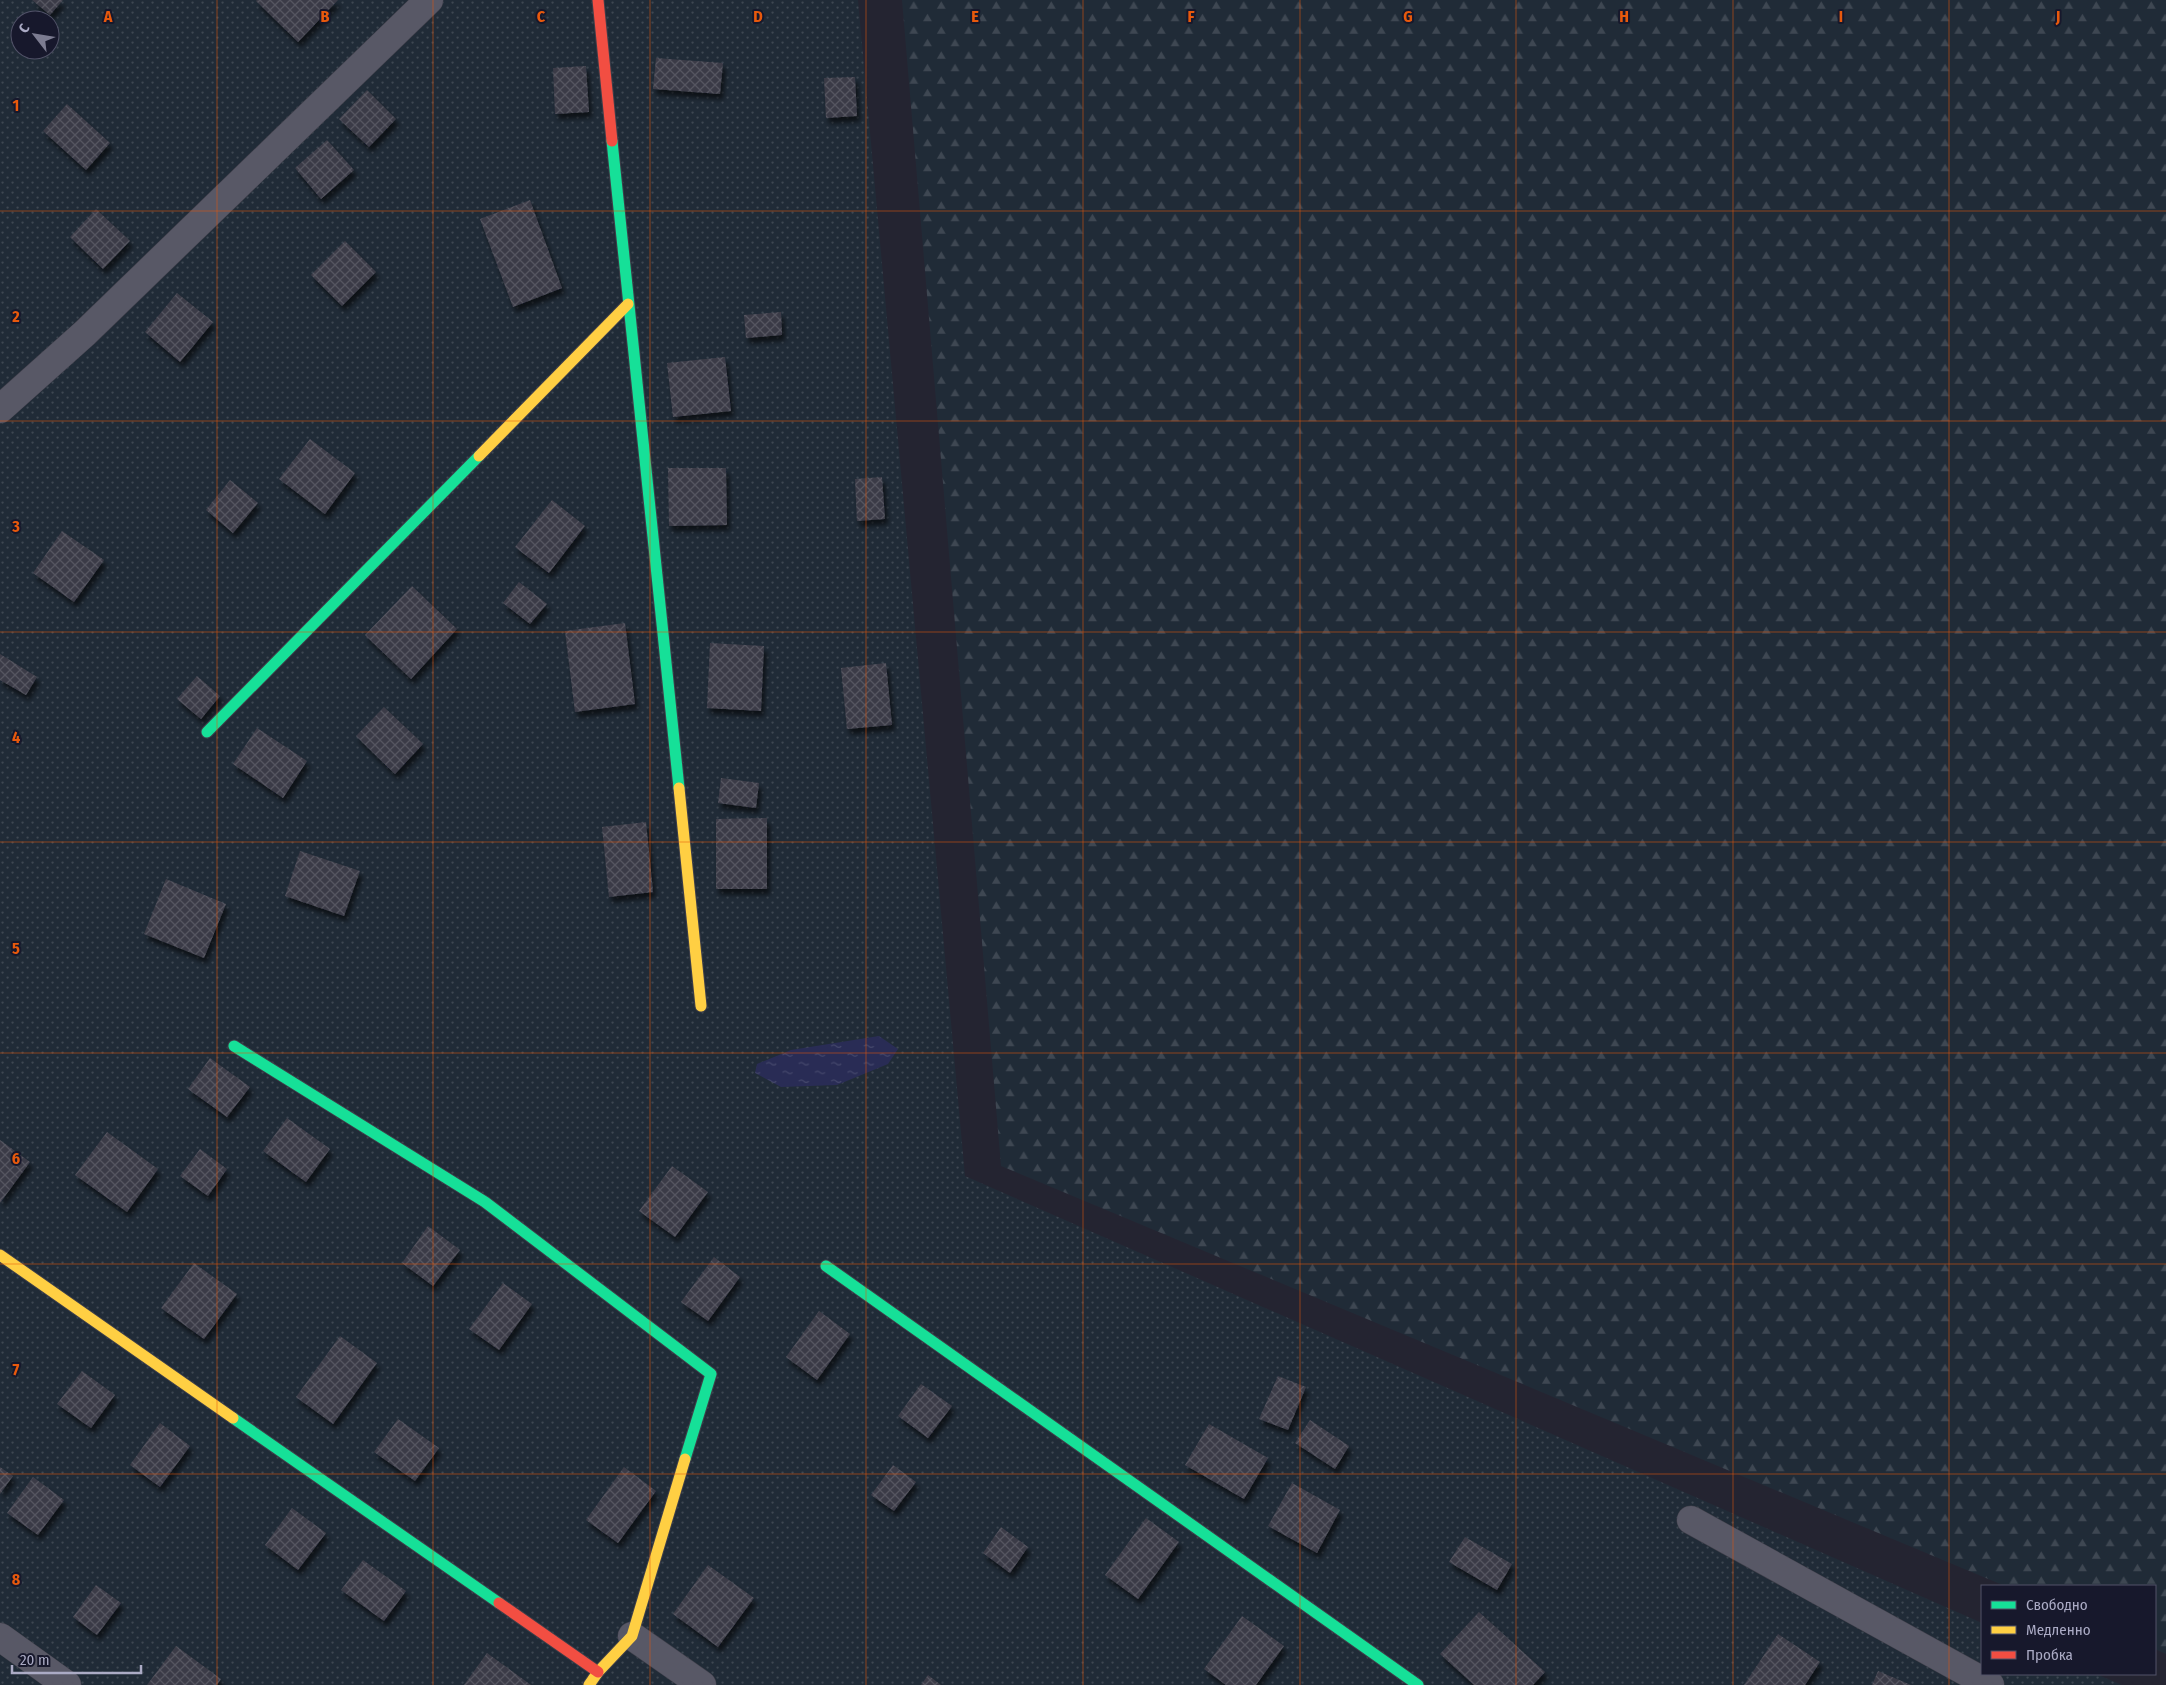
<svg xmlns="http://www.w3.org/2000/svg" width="2166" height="1685" font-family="'Fira Sans Condensed',sans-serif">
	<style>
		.forest { fill: url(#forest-firs) }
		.park { fill: url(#park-dots); fill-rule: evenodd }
		.water { fill: url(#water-ripples) }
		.building { fill: url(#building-cross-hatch); filter: url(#shadow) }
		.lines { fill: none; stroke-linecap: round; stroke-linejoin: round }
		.street-casing { stroke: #3e3e49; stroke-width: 29 }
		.fast-casing { stroke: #3e3e49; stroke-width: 13 }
		.slow-casing { stroke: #3e3e49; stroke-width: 13 }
		.jam-casing { stroke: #3e3e49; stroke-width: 13 }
		.street { stroke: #585866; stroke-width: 28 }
		.fast { stroke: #16e098; stroke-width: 11 }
		.slow { stroke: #ffcf43; stroke-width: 11 }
		.jam { stroke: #f24e42; stroke-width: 11 }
		.grid { fill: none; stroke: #e8590c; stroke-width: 1; stroke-opacity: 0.55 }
		.grid-label { font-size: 16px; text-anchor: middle; font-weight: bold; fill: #e8590c; stroke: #17182c; stroke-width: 4; stroke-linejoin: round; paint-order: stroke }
	</style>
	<defs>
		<pattern id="forest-firs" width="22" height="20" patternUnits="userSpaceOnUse" patternTransform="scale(1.25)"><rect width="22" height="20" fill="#202b37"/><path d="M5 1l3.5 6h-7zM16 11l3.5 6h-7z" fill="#3e4752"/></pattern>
		<pattern id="park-dots" width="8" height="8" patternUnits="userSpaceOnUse" patternTransform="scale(1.25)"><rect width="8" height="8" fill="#202b37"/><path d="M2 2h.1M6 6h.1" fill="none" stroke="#3e4752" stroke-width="1.8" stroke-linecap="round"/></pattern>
		<pattern id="water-ripples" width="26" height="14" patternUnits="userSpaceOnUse" patternTransform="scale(1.25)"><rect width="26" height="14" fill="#292c55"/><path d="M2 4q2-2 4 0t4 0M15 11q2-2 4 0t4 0" fill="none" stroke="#45486c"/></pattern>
		<pattern id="building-cross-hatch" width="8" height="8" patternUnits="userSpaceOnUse" patternTransform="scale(1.25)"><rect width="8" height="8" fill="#3b3b47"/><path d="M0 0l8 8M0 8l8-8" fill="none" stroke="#555560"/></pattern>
		<filter id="shadow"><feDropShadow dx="3" dy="5.5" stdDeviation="2.5" flood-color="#0009"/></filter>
	</defs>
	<rect width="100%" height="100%" fill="#242431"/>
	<!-- forest -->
	<path class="forest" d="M 902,0 L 2166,0 L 2166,1654 L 2155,1649 L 2155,1586 L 2005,1586 L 1001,1166 Z"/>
	<!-- park -->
	<path class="park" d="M 0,0 L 858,0 L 965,1176 L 1982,1623 L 1982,1674 L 2096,1674 L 2122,1685 L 0,1685 ZM 20,20 L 50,20 L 50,50 L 20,50 Z"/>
	<!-- water -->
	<path class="water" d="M 879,1036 L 898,1049 L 888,1064 L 837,1085 L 781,1087 L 755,1073 L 757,1064 L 791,1050 Z"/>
	<!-- building -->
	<path class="building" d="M 32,0 L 63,0 L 50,15 Z
		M 257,0 L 338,0 L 298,42 L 256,1 Z
		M 656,58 L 723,63 L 720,94 L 653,89 Z
		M 586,66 L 589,112 L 555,114 L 553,68 Z
		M 855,77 L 857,116 L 826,118 L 824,78 Z
		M 367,90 L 396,119 L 369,147 L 339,119 Z
		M 67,104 L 110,143 L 86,170 L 43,131 Z
		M 327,140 L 354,170 L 321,199 L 295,168 Z
		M 530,200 L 562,288 L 513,307 L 480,219 Z
		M 96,209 L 130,241 L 103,269 L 70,237 Z
		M 345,241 L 376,272 L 342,306 L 311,275 Z
		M 177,293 L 213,322 L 180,362 L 145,332 Z
		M 781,312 L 782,335 L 746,338 L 744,315 Z
		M 725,357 L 731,411 L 673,417 L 667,363 Z
		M 310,439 L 355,473 L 325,514 L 279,479 Z
		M 668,468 L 726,468 L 727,525 L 669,526 Z
		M 882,477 L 885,519 L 857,521 L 855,479 Z
		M 230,480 L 258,503 L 233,533 L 206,510 Z
		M 552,500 L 585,526 L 549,573 L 515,547 Z
		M 62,531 L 104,560 L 74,602 L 33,573 Z
		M 519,582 L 547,604 L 530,624 L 503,603 Z
		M 412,586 L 457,629 L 411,679 L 365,635 Z
		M 625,623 L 635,704 L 575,712 L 565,631 Z
		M 710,643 L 764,646 L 761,711 L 707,708 Z
		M 0,654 L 37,677 L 26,695 L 0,680 Z
		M 886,663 L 892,725 L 847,729 L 841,668 Z
		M 197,676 L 220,696 L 201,719 L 177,699 Z
		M 384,707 L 423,744 L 395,774 L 356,736 Z
		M 257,728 L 307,761 L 283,798 L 233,764 Z
		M 721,778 L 759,783 L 756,808 L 718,803 Z
		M 767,818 L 767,889 L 716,889 L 716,819 Z
		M 646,822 L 653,892 L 609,897 L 602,827 Z
		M 300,851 L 360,871 L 344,916 L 285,896 Z
		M 166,879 L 226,904 L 204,958 L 144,934 Z
		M 210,1058 L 250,1087 L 227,1117 L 188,1089 Z
		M 287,1118 L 330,1149 L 306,1182 L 263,1151 Z
		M 107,1132 L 158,1169 L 127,1212 L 75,1175 Z
		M 0,1140 L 30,1162 L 0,1203 Z
		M 200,1149 L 227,1169 L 208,1196 L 180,1176 Z
		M 672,1166 L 708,1192 L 675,1237 L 639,1211 Z
		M 428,1226 L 460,1250 L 433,1286 L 402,1263 Z
		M 714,1257 L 740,1277 L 708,1321 L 681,1302 Z
		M 194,1263 L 237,1294 L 204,1339 L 161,1308 Z
		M 503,1283 L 532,1304 L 499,1350 L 469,1329 Z
		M 819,1311 L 850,1334 L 817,1380 L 786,1357 Z
		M 340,1336 L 377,1363 L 333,1424 L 296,1397 Z
		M 82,1371 L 115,1395 L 91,1428 L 57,1404 Z
		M 1278,1376 L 1306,1387 L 1288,1430 L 1259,1419 Z
		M 921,1384 L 952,1406 L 928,1438 L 898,1416 Z
		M 398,1419 L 439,1448 L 415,1481 L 374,1452 Z
		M 1310,1420 L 1349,1446 L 1335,1469 L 1295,1443 Z
		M 160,1423 L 190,1446 L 160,1487 L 130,1465 Z
		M 1209,1424 L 1268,1458 L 1244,1499 L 1185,1465 Z
		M 893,1465 L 916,1482 L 894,1511 L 871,1495 Z
		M 0,1467 L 13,1476 L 0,1494 Z
		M 624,1467 L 656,1491 L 618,1543 L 586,1520 Z
		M 33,1477 L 64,1500 L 38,1535 L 7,1513 Z
		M 1292,1483 L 1340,1510 L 1317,1553 L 1268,1526 Z
		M 292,1508 L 326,1533 L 298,1570 L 265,1545 Z
		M 1146,1518 L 1179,1542 L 1138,1599 L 1105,1575 Z
		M 1001,1527 L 1028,1547 L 1010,1573 L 983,1553 Z
		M 1465,1537 L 1512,1564 L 1497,1590 L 1449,1562 Z
		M 363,1560 L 406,1591 L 384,1621 L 341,1590 Z
		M 708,1565 L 754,1598 L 718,1647 L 673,1614 Z
		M 96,1585 L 121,1603 L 97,1635 L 73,1617 Z
		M 1479,1612 L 1545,1672 L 1533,1685 L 1474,1685 L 1440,1654 Z
		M 1242,1616 L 1284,1646 L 1256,1685 L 1226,1685 L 1204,1669 Z
		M 1778,1634 L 1820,1662 L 1805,1685 L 1744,1685 Z
		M 176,1646 L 221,1679 L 217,1685 L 147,1685 Z
		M 487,1653 L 531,1685 L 464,1685 Z
		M 1878,1671 L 1911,1685 L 1872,1685 Z
		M 928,1675 L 941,1685 L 921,1685 Z"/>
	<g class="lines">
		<!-- street casing -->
		<g class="street-casing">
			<path id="street" d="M 0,409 L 85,333 L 429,0
				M 1691,1520 L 1990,1685
				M 632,1636 L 702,1685
				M 0,1637 L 67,1685"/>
		</g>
		<!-- fast casing -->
		<g class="fast-casing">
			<path id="fast" d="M 612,141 L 679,788
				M 207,732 L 479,456
				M 234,1046 L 485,1202 L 711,1374 L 685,1459
				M 826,1266 L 1418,1685
				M 233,1418 L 499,1603"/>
		</g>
		<!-- slow casing -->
		<g class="slow-casing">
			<path id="slow" d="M 479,456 L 628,304
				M 679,788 L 701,1006
				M 0,1255 L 233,1418
				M 589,1685 L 598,1672 L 632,1636 L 685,1459"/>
		</g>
		<!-- jam casing -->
		<g class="jam-casing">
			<path id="jam" d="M 598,0 L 612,141
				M 499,1603 L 598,1672"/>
		</g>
		<!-- street -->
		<use href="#street" class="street"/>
		<!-- fast -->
		<use href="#fast" class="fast"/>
		<!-- slow -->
		<use href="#slow" class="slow"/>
		<!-- jam -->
		<use href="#jam" class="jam"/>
	</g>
	<!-- grid -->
	<path class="grid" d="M 217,0 L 217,1685M 433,0 L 433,1685M 650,0 L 650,1685M 866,0 L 866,1685M 1083,0 L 1083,1685M 1300,0 L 1300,1685M 1516,0 L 1516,1685M 1733,0 L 1733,1685M 1949,0 L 1949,1685M 0,211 L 2166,211M 0,421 L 2166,421M 0,632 L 2166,632M 0,842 L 2166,842M 0,1053 L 2166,1053M 0,1264 L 2166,1264M 0,1474 L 2166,1474"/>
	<g class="grid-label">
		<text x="108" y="22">A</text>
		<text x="325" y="22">B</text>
		<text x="541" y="22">C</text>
		<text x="758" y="22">D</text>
		<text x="975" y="22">E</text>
		<text x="1191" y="22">F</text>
		<text x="1408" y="22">G</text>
		<text x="1624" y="22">H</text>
		<text x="1841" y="22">I</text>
		<text x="2058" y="22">J</text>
		<text x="16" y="111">1</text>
		<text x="16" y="322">2</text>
		<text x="16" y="532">3</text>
		<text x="16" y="743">4</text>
		<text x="16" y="954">5</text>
		<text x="16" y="1164">6</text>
		<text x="16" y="1375">7</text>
		<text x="16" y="1585">8</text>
	</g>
	<!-- legend -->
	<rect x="1981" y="1585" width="175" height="90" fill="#17182c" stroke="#525369"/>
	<rect x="1991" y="1601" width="25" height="8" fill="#16e098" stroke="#525369"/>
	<text x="2026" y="1610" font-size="15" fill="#ababc5">Свободно</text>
	<rect x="1991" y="1626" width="25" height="8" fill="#ffcf43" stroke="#525369"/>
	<text x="2026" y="1635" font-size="15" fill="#ababc5">Медленно</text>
	<rect x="1991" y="1651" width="25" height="8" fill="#f24e42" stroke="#525369"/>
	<text x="2026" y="1660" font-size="15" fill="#ababc5">Пробка</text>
	<!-- north arrow -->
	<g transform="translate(35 35) rotate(301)"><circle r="24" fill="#17182c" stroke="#525369"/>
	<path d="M0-4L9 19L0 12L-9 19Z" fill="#7c7c91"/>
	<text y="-8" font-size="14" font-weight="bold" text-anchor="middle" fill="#ababc5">С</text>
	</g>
	<!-- scale -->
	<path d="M12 1665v8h129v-8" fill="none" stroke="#ababc5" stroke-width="2.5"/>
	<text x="20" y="1665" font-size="15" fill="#ababc5" stroke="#17182c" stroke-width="4" paint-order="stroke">20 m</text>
</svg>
